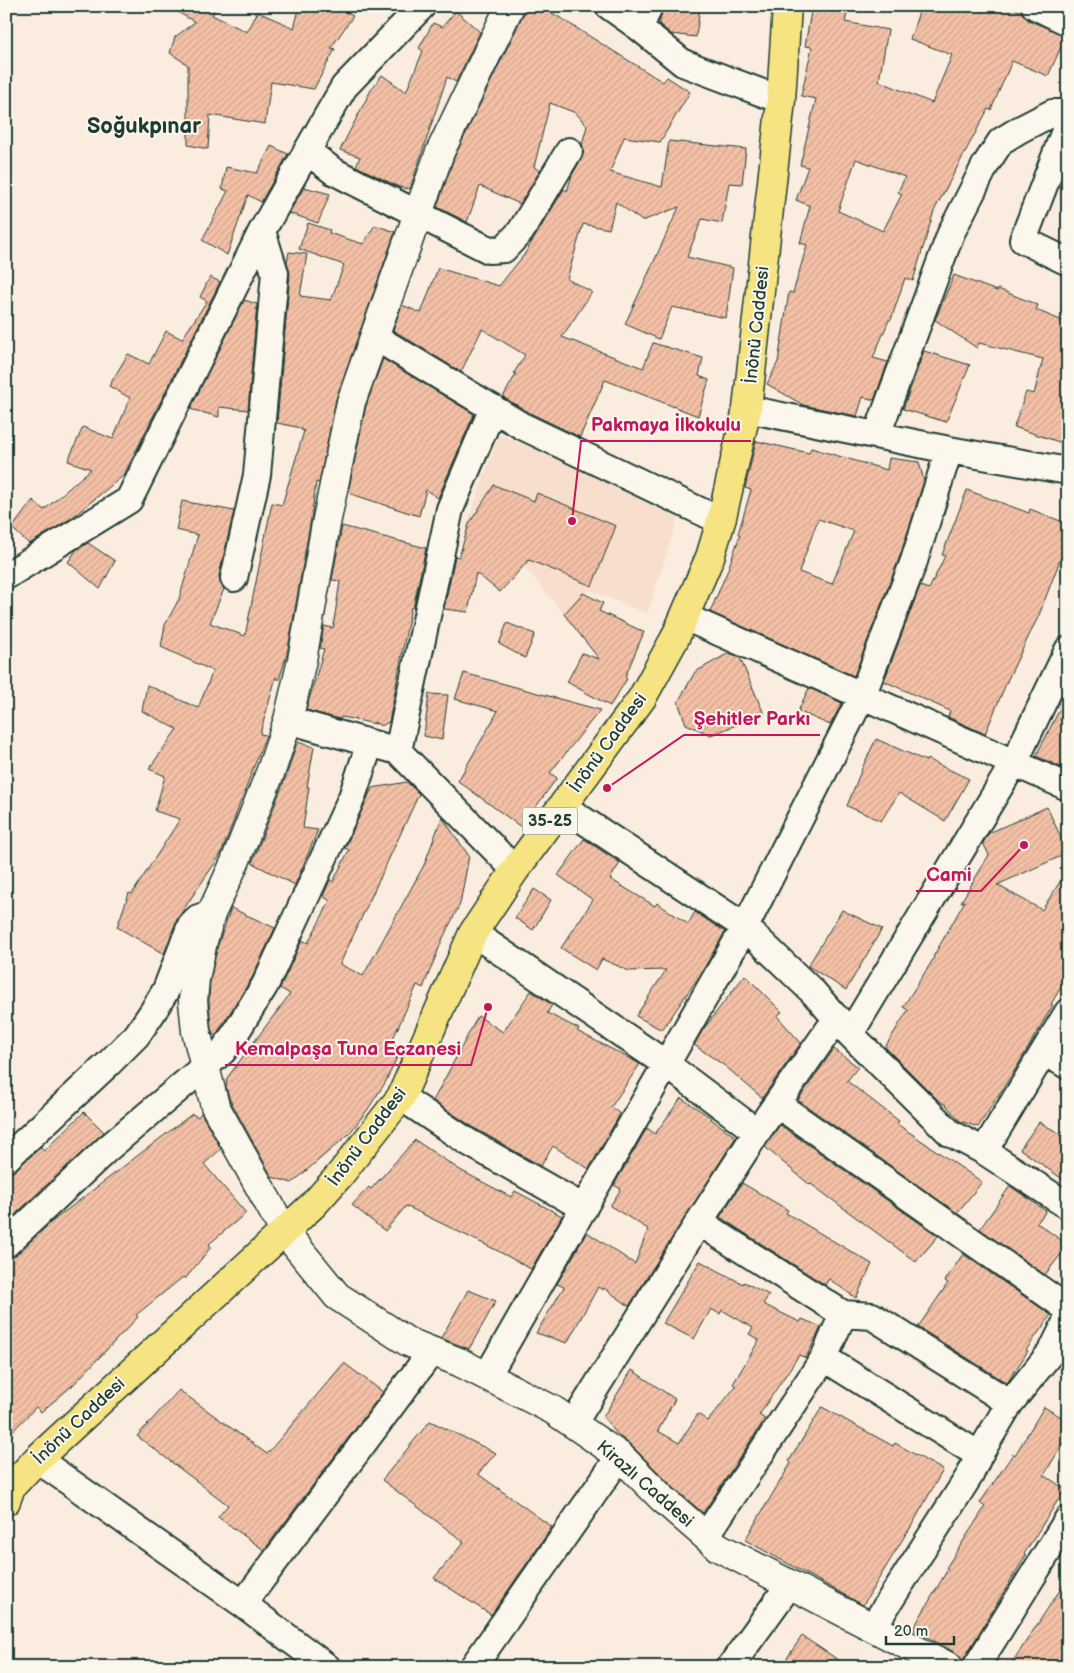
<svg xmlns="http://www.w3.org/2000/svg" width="1074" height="1673" font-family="'Balsamiq Sans',sans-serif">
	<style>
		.built { fill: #f8dfcd }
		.building { fill: url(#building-hatch); stroke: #1f3d34; fill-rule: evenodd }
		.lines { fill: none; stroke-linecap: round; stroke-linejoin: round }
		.street-casing { stroke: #1f3d34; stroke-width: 30 }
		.secondary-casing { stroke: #1f3d34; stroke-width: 31 }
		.primary-casing { stroke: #1f3d34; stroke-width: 31 }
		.street { stroke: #fbf7ec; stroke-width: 26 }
		.secondary { stroke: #fbf7ec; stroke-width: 28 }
		.primary { stroke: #f6e381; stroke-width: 28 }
		.labels { text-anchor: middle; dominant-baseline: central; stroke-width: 4; stroke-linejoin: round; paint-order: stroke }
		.shield { fill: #fbf7ec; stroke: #61756b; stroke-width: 1 }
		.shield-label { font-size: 16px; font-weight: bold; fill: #1f3d34 }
		.street-label { font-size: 18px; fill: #1f3d34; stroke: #fbf7ec }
		.district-label { font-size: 22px; font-weight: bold; fill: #1f3d34; stroke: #fbf7ec }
		.leader { fill: none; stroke: #c2185b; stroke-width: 2 }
		.callout-dot { fill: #c2185b; stroke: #fbf7ec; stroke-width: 2 }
		.callout-label { font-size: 19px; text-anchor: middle; font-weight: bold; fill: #c2185b; stroke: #fbf7ec; stroke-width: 4; stroke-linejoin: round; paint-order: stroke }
	</style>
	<defs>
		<pattern id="building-hatch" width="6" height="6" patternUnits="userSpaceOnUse" patternTransform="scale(1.25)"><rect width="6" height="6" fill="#f4c0a6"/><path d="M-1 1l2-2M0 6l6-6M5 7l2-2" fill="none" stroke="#d1a690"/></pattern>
	</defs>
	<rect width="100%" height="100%" fill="#faecde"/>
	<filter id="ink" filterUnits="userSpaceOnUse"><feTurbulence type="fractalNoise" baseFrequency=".02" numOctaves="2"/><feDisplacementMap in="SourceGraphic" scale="10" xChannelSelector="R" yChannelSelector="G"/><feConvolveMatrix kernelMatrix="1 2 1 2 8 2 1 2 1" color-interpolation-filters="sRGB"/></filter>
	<g filter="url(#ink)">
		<!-- built -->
		<path class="built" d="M 499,434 L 680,512 L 647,614 L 590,590 L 564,615 L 514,553 L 465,530 Z"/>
		<!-- building -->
		<path class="building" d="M 167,6 L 203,6 L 215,11 L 212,15 L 247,32 L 258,12 L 294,28 L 300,6 L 337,6 L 353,16 L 331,48 L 335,49 L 314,89 L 271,82 L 265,124 L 210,115 L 208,149 L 188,145 L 188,65 L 170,53 L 175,37 L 195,22 Z
			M 525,6 L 541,6 L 663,82 L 667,77 L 690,92 L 660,142 L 624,137 L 610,172 L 662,187 L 669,141 L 746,149 L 742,184 L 729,183 L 722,223 L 702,219 L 687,257 L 733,268 L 726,318 L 672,307 L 659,339 L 625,324 L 679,207 L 642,221 L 616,202 L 609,229 L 583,224 L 567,279 L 592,292 L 562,337 L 643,368 L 653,343 L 703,358 L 699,376 L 709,380 L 698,416 L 605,380 L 580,437 L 534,415 L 503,397 L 516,374 L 514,373 L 525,355 L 482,329 L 461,372 L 393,330 L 402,305 L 421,313 L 438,268 L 499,286 L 524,255 L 564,189 L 567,191 L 572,175 L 582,158 L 584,151 L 582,144 L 587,126 L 576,113 L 550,103 L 534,167 L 540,171 L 520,204 L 480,186 L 467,222 L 437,207 L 454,158 L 524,13 Z
			M 664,6 L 700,6 L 696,37 L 671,34 L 659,24 Z
			M 812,6 L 849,6 L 845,22 L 888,30 L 879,81 L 932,103 L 952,55 L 910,39 L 921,6 L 1009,6 L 1022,12 L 1028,20 L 1066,36 L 1048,76 L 1012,61 L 991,110 L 988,109 L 934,211 L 913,281 L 905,278 L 891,320 L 889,320 L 873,358 L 888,362 L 874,400 L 863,397 L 857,416 L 803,405 L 767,384 L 778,362 L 789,292 L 793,293 L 807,245 L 800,243 L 810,206 L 796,200 L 808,167 L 800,165 L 816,99 L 801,96 L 812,47 L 805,46 ZM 856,159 L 905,177 L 898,192 L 902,194 L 883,231 L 838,211 Z
			M 456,11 L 480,32 L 456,82 L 447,77 L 410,189 L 399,187 L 356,166 L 360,157 L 340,150 L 371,90 L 382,75 L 406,92 L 423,51 L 419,48 L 433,23 L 442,27 Z
			M 271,146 L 288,154 L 261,202 L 248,195 L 227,255 L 202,240 L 228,191 L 222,189 L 226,167 L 257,173 Z
			M 304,187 L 330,194 L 318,223 L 289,213 Z
			M 308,223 L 330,230 L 329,233 L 363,244 L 375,225 L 395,232 L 336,399 L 319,483 L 316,482 L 312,513 L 287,654 L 279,680 L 276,677 L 260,734 L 266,735 L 221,854 L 177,919 L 164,954 L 117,927 L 129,893 L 132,894 L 180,819 L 155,811 L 165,776 L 149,769 L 177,729 L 142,711 L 147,685 L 198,708 L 213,671 L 161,647 L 165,625 L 179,599 L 198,535 L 176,530 L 182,501 L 234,511 L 219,575 L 220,583 L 224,589 L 210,623 L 245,636 L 272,503 L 282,505 L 304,431 L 301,430 L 301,428 L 277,423 L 290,274 L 287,262 L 289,252 L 307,254 L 300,296 L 331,300 L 344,265 L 299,249 Z
			M 954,275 L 997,291 L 998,289 L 1038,305 L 1036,310 L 1068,323 L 1068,445 L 1014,427 L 1026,392 L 1034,394 L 1043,359 L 979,343 L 977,348 L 935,320 Z
			M 210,277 L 220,282 L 124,475 L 70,519 L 29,544 L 12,528 L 33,500 L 44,510 L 91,469 L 68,461 L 83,427 L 113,439 L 130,398 L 109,386 L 128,354 L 149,364 L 166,331 L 182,339 L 207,301 L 200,297 Z
			M 244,300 L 257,304 L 248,410 L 219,407 L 219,417 L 190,409 Z
			M 924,351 L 970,365 L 946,422 L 903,409 Z
			M 383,359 L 474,414 L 438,498 L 426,490 L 419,516 L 348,493 L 366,406 Z
			M 756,441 L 809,453 L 811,448 L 887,470 L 889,458 L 919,462 L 924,481 L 900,556 L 854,676 L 710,612 L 727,572 L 740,535 L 738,534 L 751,490 L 745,488 ZM 818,519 L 854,531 L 832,584 L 799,572 Z
			M 494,485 L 534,501 L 537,493 L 616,526 L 592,586 L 529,560 L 500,592 L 476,573 L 468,612 L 444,609 L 455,556 L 459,557 L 469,524 Z
			M 967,490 L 1029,513 L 1030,509 L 1068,524 L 1068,539 L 1039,615 L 1008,679 L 985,734 L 948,717 L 950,711 L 884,681 L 920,586 L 929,589 L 945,556 L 942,555 Z
			M 342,526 L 426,548 L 413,608 L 411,607 L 389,722 L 381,726 L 374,722 L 376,724 L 342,717 L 339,719 L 306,710 L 324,649 L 320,648 L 324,626 L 333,628 L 340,581 L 332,580 Z
			M 88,543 L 115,561 L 100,589 L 68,562 L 76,550 Z
			M 583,593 L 603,603 L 599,611 L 644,632 L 625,677 L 627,679 L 610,706 L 567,682 L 582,653 L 599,659 L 564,614 Z
			M 507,623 L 535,634 L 525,658 L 499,644 Z
			M 729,653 L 740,658 L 764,714 L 711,735 L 686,724 L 678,702 L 695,672 Z
			M 464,673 L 600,710 L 550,773 L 557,778 L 521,827 L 458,781 L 498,711 L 455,699 Z
			M 809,688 L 842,703 L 830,725 L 798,711 Z
			M 1068,693 L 1068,770 L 1036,756 Z
			M 429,694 L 448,695 L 442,740 L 424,736 Z
			M 876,739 L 926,761 L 927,759 L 969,779 L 945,821 L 899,793 L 881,821 L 847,806 L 863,766 Z
			M 297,742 L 314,747 L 307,787 L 309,787 L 303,828 L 318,830 L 295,885 L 252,863 L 287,774 Z
			M 407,782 L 419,794 L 340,964 L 363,976 L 424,865 L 442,817 L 469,856 L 460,904 L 443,938 L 423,988 L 417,985 L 391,1043 L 401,1049 L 385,1083 L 368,1109 L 349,1134 L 292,1183 L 272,1177 L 230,1100 L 226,1087 L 227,1078 L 290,994 L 280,988 L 302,940 L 308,943 L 330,901 L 323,896 L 330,880 L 333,882 L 349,850 L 345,848 L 372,788 Z
			M 1047,807 L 1068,853 L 997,885 L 1042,910 L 1068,869 L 1068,975 L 1051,1004 L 1053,1005 L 1018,1065 L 978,1127 L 960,1121 L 946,1105 L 938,1100 L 885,1047 L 908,1010 L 903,1007 L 934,958 L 933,957 L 965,901 L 961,902 L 989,855 L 983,843 L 989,833 Z
			M 584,839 L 620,863 L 610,879 L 655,906 L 657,903 L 688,924 L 695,912 L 725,932 L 700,975 L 662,1030 L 636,1016 L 666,970 L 629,971 L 602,959 L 596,970 L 561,948 L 593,900 L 558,875 Z
			M 534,889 L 551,900 L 533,930 L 515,918 Z
			M 231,908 L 275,928 L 252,978 L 215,1036 L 213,1034 L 211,1028 L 209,1001 L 210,981 L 218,945 Z
			M 842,910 L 882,929 L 846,990 L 808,966 Z
			M 745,975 L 782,1012 L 777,1016 L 801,1043 L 762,1098 L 725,1066 L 694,1045 L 704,1028 Z
			M 531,991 L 552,1005 L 547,1013 L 579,1029 L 577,1031 L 640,1064 L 611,1107 L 620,1114 L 589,1169 L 553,1146 L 541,1166 L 476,1129 L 433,1101 L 478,1016 L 503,1032 Z
			M 834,1049 L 858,1067 L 847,1081 L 899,1121 L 897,1124 L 982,1182 L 957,1213 L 798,1100 Z
			M 681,1098 L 712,1118 L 711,1119 L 736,1137 L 629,1306 L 604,1288 L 603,1290 L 598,1287 L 567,1343 L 536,1333 L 564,1287 L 557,1284 L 587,1232 L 635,1264 L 648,1229 L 610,1206 L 621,1189 L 614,1185 L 647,1128 L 655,1134 Z
			M 84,1112 L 104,1132 L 6,1223 L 6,1178 L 41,1147 L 44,1151 Z
			M 201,1113 L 221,1149 L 204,1164 L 246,1213 L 209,1244 L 211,1247 L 185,1279 L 183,1277 L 136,1315 L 138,1317 L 73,1385 L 41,1412 L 36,1407 L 6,1438 L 6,1259 L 16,1255 L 50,1223 L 192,1114 L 198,1117 Z
			M 1039,1122 L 1068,1138 L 1068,1183 L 1020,1149 Z
			M 780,1125 L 938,1236 L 916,1262 L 811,1184 L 810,1185 L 765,1147 Z
			M 415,1140 L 460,1170 L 511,1197 L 515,1191 L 562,1216 L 531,1269 L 496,1250 L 406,1206 L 385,1231 L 352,1205 L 369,1187 L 371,1189 Z
			M 742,1183 L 788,1210 L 786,1213 L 872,1264 L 856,1298 L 829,1279 L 825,1285 L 720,1217 Z
			M 1010,1186 L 1046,1211 L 1037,1223 L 1068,1245 L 1045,1275 L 980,1229 Z
			M 963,1254 L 1051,1315 L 1026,1350 L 1028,1351 L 1007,1383 L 918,1327 L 948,1283 L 945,1281 Z
			M 700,1261 L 743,1284 L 744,1282 L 769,1295 L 763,1304 L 800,1322 L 802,1319 L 821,1327 L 806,1358 L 799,1355 L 759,1415 L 765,1419 L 703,1513 L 674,1488 L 631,1445 L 619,1436 L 603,1417 L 632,1370 L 675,1399 L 658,1431 L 679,1443 L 698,1414 L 708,1421 L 736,1386 L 733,1384 L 759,1340 L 749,1334 L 753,1328 L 722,1310 L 720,1314 L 711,1309 L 694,1339 L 663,1323 Z
			M 468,1290 L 496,1301 L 469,1349 L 441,1338 Z
			M 344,1363 L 383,1392 L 264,1550 L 218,1517 L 228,1505 L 137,1436 L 179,1390 L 267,1454 Z
			M 822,1407 L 893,1446 L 895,1443 L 943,1470 L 908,1532 L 907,1532 L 863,1605 L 745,1540 L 791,1463 L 789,1461 Z
			M 1044,1407 L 1068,1421 L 1068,1435 L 1044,1475 L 1065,1489 L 1024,1554 L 1026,1555 L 963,1660 L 956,1653 L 913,1629 L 948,1569 L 946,1568 L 985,1507 L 980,1503 L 1013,1454 L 1015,1455 Z
			M 430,1421 L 496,1453 L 478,1474 L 552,1527 L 491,1615 L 434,1578 L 464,1542 L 382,1480 Z
			M 1068,1578 L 1068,1667 L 1009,1667 Z
			M 802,1636 L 849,1667 L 781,1667 Z"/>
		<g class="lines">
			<!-- street casing -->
			<g class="street-casing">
				<path id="street" d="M 609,6 L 640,28 L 683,63 L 781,100
					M 1035,6 L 1068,22
					M 640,28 L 649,6
					M 1068,123 L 1023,240 L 1068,262
					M 307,151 L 333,171 L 489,250 L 504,249 L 521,231 L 569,151
					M 375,337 L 522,426 L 721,521
					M 747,409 L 949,450 L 1068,471
					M 877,435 L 951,233 L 986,164 L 1001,141 L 1019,130 L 1052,113 L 1068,113
					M 6,576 L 129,500 L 262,231 L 307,151 L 344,87 L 422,6
					M 234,578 L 257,475 L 275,273 L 262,231
					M 685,617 L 1068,787
					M 288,720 L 398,751 L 515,870
					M 398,751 L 450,509 L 493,408
					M 562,806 L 745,927 L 814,993 L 850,1034 L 950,1133 L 984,1151 L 1068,1206
					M 473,933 L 666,1064 L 757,1132
					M 850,1034 L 1014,763 L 1068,650
					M 1045,1052 L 1068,1066
					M 401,1097 L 468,1142 L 584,1208
					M 777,1104 L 1068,1309
					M 984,1151 L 1068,1012
					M 6,1159 L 108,1064 L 137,1035 L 152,1013 L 166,990 L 191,925 L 198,918 L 211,914
					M 699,1222 L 843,1314 L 872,1316 L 1010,1403
					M 6,1244 L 107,1149 L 223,1051 L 236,1032 L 265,985 L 352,797 L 370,743
					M 824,1358 L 979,1455
					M 487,1376 L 745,927 L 862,696 L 914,561 L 949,450
					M 573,1424 L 699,1222 L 757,1132 L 837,1018
					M 37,1459 L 243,1604 L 327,1667
					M 706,1536 L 824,1358 L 843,1314
					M 243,1604 L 432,1351
					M 873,1627 L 970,1475 L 979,1455 L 1010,1403 L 1052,1351 L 1068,1318
					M 473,1667 L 620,1456
					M 730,1667 L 790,1584
					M 976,1667 L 1068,1519"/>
			</g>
			<!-- secondary casing -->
			<g class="secondary-casing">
				<path id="secondary" d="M 510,6 L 440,152 L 351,402 L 326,524 L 302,660 L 288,720 L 272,768 L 235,862 L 211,914 L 203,941 L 195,979 L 193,1001 L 196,1031 L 215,1106 L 284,1231 L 337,1296 L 408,1342 L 459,1362 L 553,1410 L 620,1456 L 663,1499 L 718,1547 L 949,1667"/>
			</g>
			<!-- primary casing -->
			<g class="primary-casing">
				<path id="primary" d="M 6,1501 L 11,1487 L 37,1459 L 314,1204 L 339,1176 L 401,1097 L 473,933 L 515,870 L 642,698 L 675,638 L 710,557 L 721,521 L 747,409 L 781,100 L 787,6"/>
			</g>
			<!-- street -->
			<use href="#street" class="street"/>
			<!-- secondary -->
			<use href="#secondary" class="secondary"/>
			<!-- primary -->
			<use href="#primary" class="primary"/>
		</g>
	</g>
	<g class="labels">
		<!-- shield labels -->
		<rect class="shield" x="522.5" y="807.5" width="55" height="27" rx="4"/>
		<g class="shield-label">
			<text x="550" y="821">35-25</text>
		</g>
		<!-- street labels -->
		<g class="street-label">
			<text transform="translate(757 325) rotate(-84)">İnönü Caddesi</text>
			<text transform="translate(608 743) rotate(-54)">İnönü Caddesi</text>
			<text transform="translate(367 1137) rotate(-53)">İnönü Caddesi</text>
			<text transform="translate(79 1421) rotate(-43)">İnönü Caddesi</text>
			<text transform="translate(645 1484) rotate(41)">Kirazlı Caddesi</text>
		</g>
		<!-- district labels -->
		<g class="district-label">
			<text x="144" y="126">Soğukpınar</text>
		</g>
	</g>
	<!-- callouts -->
	<path class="leader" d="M572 521L581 441H751M607 788L684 735H820M1024 845L981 891H916M488 1007L471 1065H225"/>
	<g class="callout-dot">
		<circle cx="572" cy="521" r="5"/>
		<circle cx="607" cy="788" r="5"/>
		<circle cx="1024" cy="845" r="5"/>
		<circle cx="488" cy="1007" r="5"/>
	</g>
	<g class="callout-label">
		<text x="666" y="431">Pakmaya İlkokulu</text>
		<text x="752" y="725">Şehitler Parkı</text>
		<text x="949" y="881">Cami</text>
		<text x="348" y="1055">Kemalpaşa Tuna Eczanesi</text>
	</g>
	<!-- margin -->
	<rect width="1074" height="1673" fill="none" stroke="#fbf7ec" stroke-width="25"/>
	<rect x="12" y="12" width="1049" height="1648" fill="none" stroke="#1f3d34" stroke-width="2" filter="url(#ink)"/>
	<!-- scale -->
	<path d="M886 1636v8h68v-8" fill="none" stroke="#1f3d34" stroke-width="2.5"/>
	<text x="894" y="1636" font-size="15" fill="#1f3d34" stroke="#fbf7ec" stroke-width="4" paint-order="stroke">20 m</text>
</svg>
